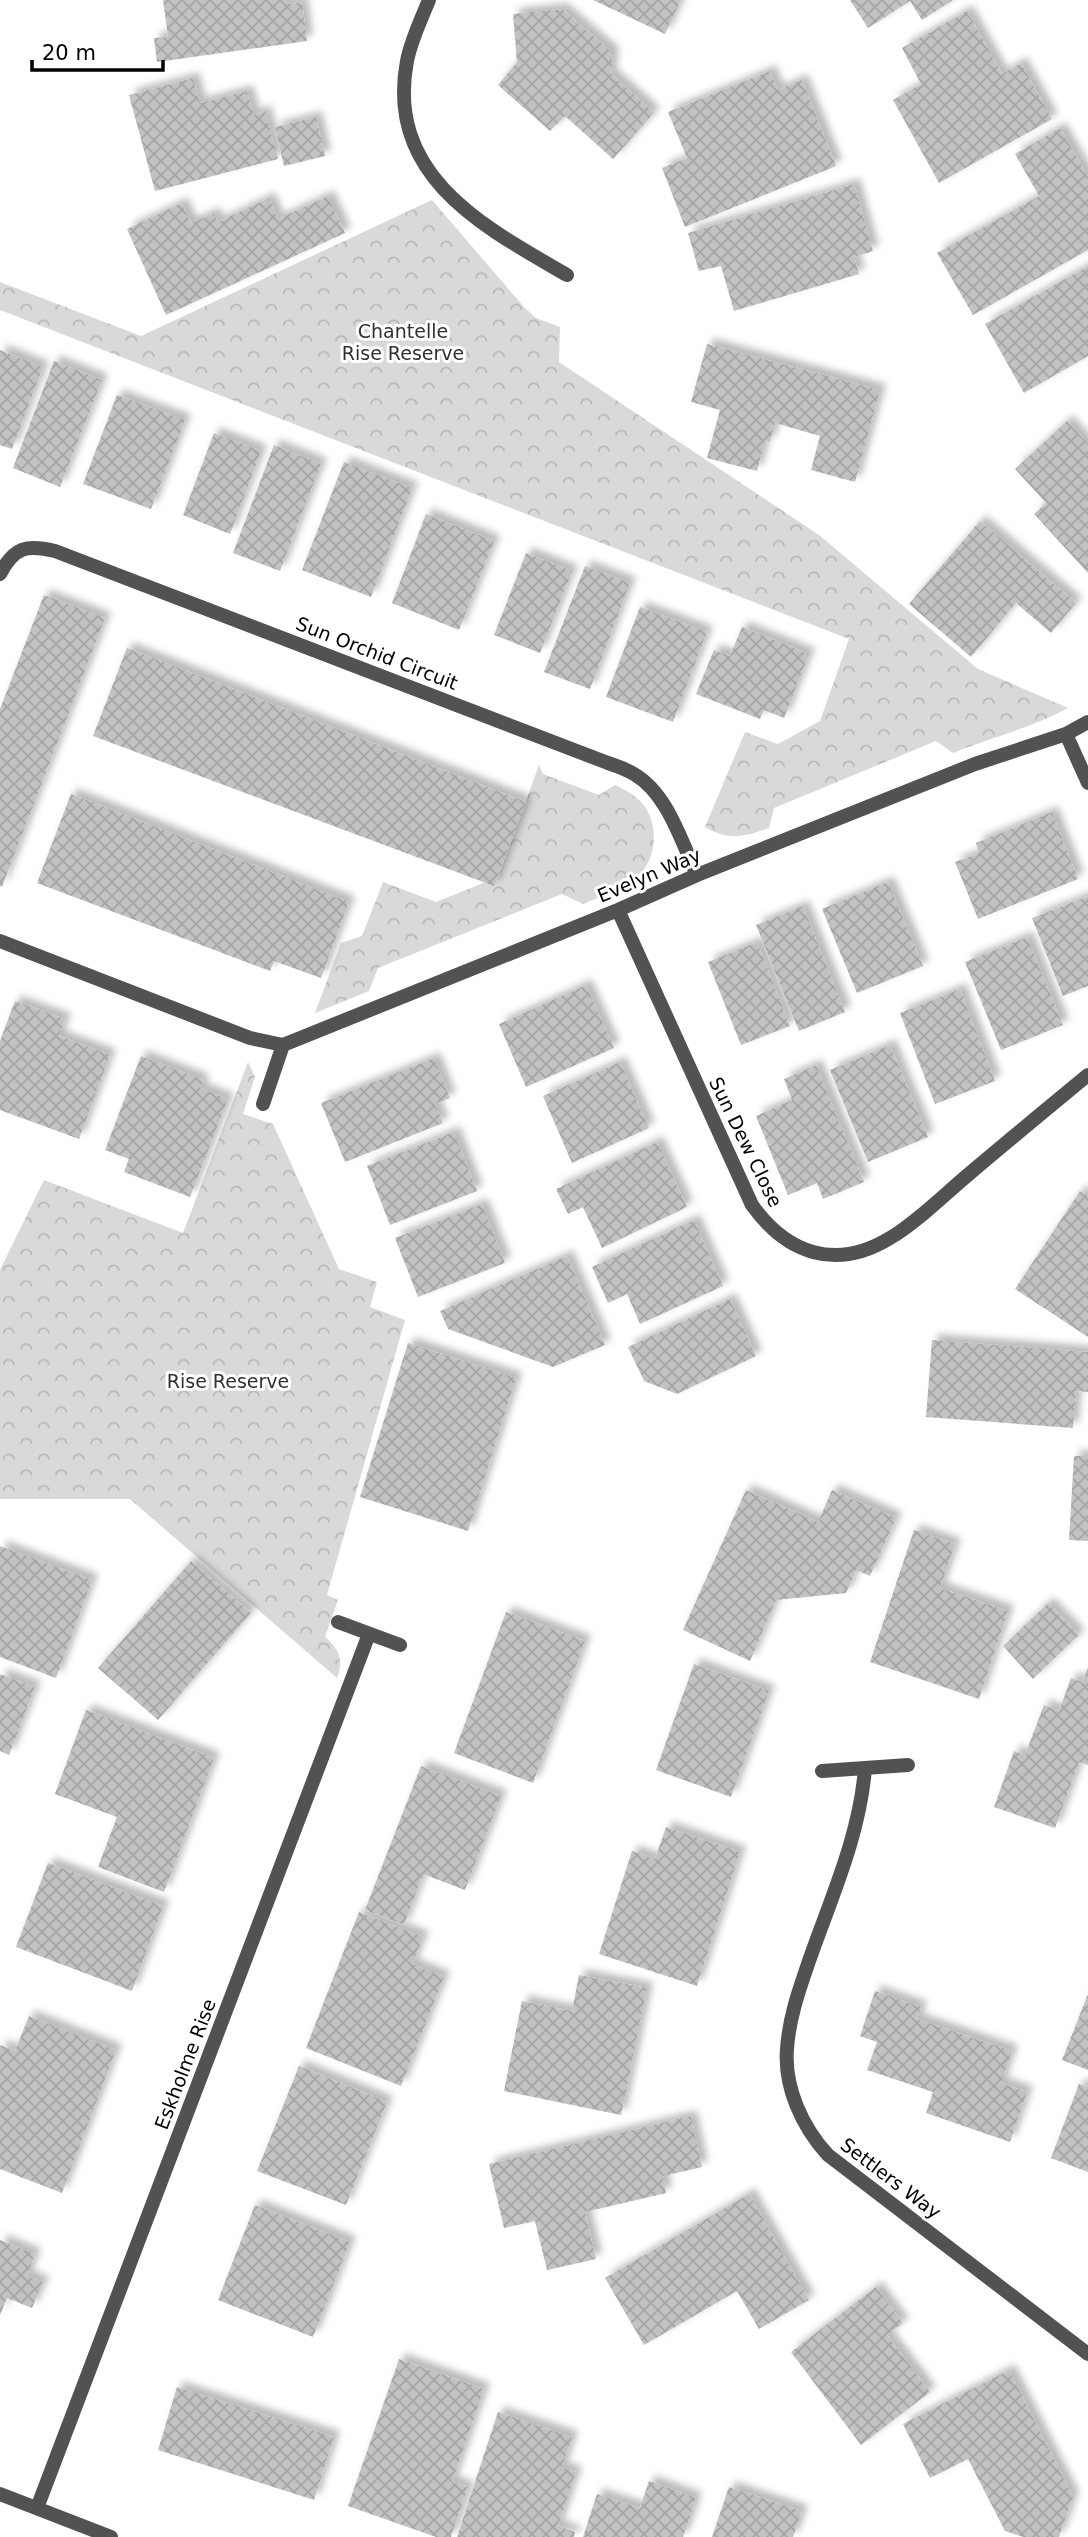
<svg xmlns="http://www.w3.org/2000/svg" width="1088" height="2537" font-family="'DejaVu Sans',sans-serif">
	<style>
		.park { fill: url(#park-crowns) }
		.building { fill: url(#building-cross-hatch); filter: url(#shadow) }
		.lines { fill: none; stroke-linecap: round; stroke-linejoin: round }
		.street { stroke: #525252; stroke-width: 14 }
		.labels { text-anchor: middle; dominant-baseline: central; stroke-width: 6; stroke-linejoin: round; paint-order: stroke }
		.park-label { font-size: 19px; fill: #303030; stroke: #fff }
		.street-label { font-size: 19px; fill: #000; stroke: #fff }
	</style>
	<defs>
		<pattern id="park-crowns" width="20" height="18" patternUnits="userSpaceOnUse" patternTransform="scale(1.75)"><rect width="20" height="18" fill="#d9d9d9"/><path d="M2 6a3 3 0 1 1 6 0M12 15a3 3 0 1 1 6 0" fill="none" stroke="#b8b8b8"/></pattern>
		<pattern id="building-cross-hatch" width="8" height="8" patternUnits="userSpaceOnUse" patternTransform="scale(1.75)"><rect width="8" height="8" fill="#c2c2c2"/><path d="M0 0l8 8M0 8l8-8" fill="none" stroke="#a5a5a5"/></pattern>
		<filter id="shadow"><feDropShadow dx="6" dy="-6" stdDeviation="3.5" flood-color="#0004"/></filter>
	</defs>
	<rect width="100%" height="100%" fill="#fff"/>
	<!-- park -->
	<path class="park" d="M 432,200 L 524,307 L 536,318 L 560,327 L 559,362 L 819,535 L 978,669 L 1068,708 C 1032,728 991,737 953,753 L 936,741 L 774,808 L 769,828 C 745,837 728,841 705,827 L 745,732 L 778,744 L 820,721 L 849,639 L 0,310 L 0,282 L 141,336 Z
		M 539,765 L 543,774 L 599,795 L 615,785 C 628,791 642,799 648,812 C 659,833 654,862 637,878 C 623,891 601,896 583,904 L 562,894 L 378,968 L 369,991 L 315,1013 L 341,943 L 362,936 L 383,882 L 436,902 L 498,877 Z
		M 248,1062 L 255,1077 L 243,1114 L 273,1124 L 339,1269 L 377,1282 L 370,1307 L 405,1320 L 327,1595 L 338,1600 L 325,1637 C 339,1649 344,1660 337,1678 L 130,1499 L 0,1499 L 0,1270 L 44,1180 L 183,1233 Z"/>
	<!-- building -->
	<path class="building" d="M 163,0 L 288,0 L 288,4 L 302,2 L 307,41 L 157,62 L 154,38 L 168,37 Z
		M 593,0 L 681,0 L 665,34 Z
		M 850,0 L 953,0 L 922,20 L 910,1 L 868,28 Z
		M 562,9 L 613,53 L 611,74 L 654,113 L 613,159 L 565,116 L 550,131 L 498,85 L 517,62 L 513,14 Z
		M 967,11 L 1002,74 L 1021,63 L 1052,119 L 939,183 L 893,100 L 921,84 L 902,48 Z
		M 770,71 L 778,90 L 802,80 L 836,166 L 685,227 L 662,168 L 687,158 L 668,112 Z
		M 193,78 L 200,103 L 247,91 L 254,115 L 265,111 L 278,159 L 155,191 L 129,95 Z
		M 316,117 L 325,156 L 284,166 L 275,127 Z
		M 1060,128 L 1088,177 L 1088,250 L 973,315 L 937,253 L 1039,196 L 1015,154 Z
		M 854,184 L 873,251 L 854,257 L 859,274 L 734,311 L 721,266 L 699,271 L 688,233 Z
		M 328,196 L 345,233 L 166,315 L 127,229 L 182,203 L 191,223 L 214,213 L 218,222 L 269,198 L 278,219 Z
		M 1088,266 L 1088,356 L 1024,393 L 985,324 Z
		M 707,344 L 880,390 L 855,482 L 811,470 L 820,436 L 775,423 L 770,442 L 765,440 L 757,471 L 707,458 L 720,410 L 691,402 Z
		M 0,350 L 43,367 L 12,449 L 0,445 Z
		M 54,361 L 102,380 L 60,487 L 13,468 Z
		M 117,395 L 185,420 L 151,509 L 83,484 Z
		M 1067,421 L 1088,444 L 1088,573 L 1034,514 L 1046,503 L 1015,469 Z
		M 214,433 L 261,451 L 230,534 L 183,515 Z
		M 274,445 L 321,464 L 280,571 L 233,553 Z
		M 344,462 L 412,488 L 371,597 L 302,570 Z
		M 426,514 L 494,541 L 459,630 L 392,603 Z
		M 980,521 L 1076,603 L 1051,633 L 1016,603 L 971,657 L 909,604 Z
		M 526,553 L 572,571 L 540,653 L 494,635 Z
		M 585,566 L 630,583 L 590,689 L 544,672 Z
		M 44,595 L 105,618 L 2,887 L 0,886 L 0,709 Z
		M 640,607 L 707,632 L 673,722 L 606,697 Z
		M 742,627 L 809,654 L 784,718 L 764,710 L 760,719 L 696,694 L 714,650 L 730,656 Z
		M 127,648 L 526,802 L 494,886 L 93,736 Z
		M 71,794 L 349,902 L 321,978 L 274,961 L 270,971 L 37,883 Z
		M 1052,812 L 1078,879 L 978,919 L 955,862 L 979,853 L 976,843 Z
		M 888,882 L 923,966 L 857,993 L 822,909 Z
		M 1088,896 L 1088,986 L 1063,996 L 1032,918 Z
		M 803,906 L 845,1012 L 799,1031 L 756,925 Z
		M 1027,937 L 1063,1025 L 1001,1050 L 965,962 Z
		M 757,942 L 790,1026 L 741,1045 L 708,962 Z
		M 586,985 L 614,1048 L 526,1087 L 499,1024 Z
		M 960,989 L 995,1081 L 935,1104 L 900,1013 Z
		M 15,1001 L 65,1019 L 59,1036 L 110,1055 L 79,1139 L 0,1110 L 0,1041 Z
		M 890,1045 L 928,1137 L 868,1162 L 830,1070 Z
		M 141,1056 L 203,1080 L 200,1088 L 228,1099 L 190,1197 L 124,1172 L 129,1159 L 105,1150 Z
		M 434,1058 L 450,1098 L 435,1104 L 443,1123 L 345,1162 L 321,1103 Z
		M 620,1062 L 649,1128 L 572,1163 L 543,1096 Z
		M 816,1065 L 864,1182 L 823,1199 L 817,1183 L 788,1195 L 756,1116 L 792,1100 L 784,1079 Z
		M 454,1132 L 477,1191 L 390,1225 L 367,1166 Z
		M 657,1142 L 687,1207 L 602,1248 L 583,1207 L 568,1214 L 556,1189 Z
		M 1080,1191 L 1088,1196 L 1088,1337 L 1015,1289 Z
		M 482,1204 L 505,1263 L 418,1297 L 395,1238 Z
		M 694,1220 L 723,1286 L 640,1324 L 627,1294 L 608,1303 L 592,1267 Z
		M 567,1256 L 605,1345 L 553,1367 L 448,1329 L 440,1311 Z
		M 730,1299 L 756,1356 L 677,1394 L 644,1381 L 628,1347 Z
		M 932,1340 L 1088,1352 L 1088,1392 L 1076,1391 L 1073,1428 L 926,1417 Z
		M 408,1343 L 516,1378 L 468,1531 L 360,1497 Z
		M 1074,1456 L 1088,1456 L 1088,1541 L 1069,1540 Z
		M 746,1490 L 818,1522 L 832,1490 L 896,1518 L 870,1576 L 856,1570 L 846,1593 L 776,1600 L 750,1661 L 683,1630 Z
		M 914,1530 L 955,1544 L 940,1588 L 1008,1611 L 979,1699 L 870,1662 Z
		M 0,1546 L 92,1580 L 56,1678 L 0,1657 Z
		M 191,1561 L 251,1613 L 158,1720 L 98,1668 Z
		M 1048,1603 L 1079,1635 L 1033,1679 L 1003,1646 Z
		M 506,1612 L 585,1641 L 533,1783 L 454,1753 Z
		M 694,1664 L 769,1691 L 731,1797 L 656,1770 Z
		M 1088,1668 L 1088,1765 L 1079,1762 L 1055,1828 L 994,1807 L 1014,1751 L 1025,1755 L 1044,1705 L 1059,1711 L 1071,1678 L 1082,1682 Z
		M 0,1674 L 35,1687 L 9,1755 L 0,1751 Z
		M 86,1710 L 214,1758 L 164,1892 L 98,1867 L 117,1817 L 55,1794 Z
		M 421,1766 L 501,1796 L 465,1890 L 423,1874 L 404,1925 L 365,1910 Z
		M 666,1827 L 740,1852 L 697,1986 L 599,1954 L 632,1851 L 655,1859 Z
		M 48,1863 L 163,1906 L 132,1991 L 16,1947 Z
		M 359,1912 L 423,1937 L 412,1964 L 444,1977 L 401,2086 L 306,2048 Z
		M 579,1975 L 647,1988 L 621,2115 L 504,2091 L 522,2001 L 572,2011 Z
		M 875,1991 L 921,2007 L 917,2019 L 1012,2051 L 1001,2083 L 1027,2092 L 1010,2142 L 926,2113 L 933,2092 L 867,2070 L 877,2042 L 860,2036 Z
		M 1088,1994 L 1088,2070 L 1062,2060 Z
		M 29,2016 L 116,2050 L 62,2193 L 0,2169 L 0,2045 L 15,2051 Z
		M 299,2066 L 387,2102 L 346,2205 L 257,2171 Z
		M 1079,2084 L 1088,2087 L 1088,2172 L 1051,2158 Z
		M 691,2116 L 702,2167 L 663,2176 L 666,2193 L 585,2212 L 596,2259 L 547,2270 L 535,2221 L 504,2228 L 489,2164 Z
		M 749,2194 L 809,2300 L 759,2329 L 737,2291 L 644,2345 L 605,2278 Z
		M 255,2205 L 350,2242 L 313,2337 L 218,2300 Z
		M 0,2240 L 35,2254 L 27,2276 L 43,2282 L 32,2308 L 7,2298 L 0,2315 Z
		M 876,2287 L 903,2323 L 887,2335 L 930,2392 L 861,2445 L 791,2352 Z
		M 399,2359 L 484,2389 L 452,2482 L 468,2487 L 451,2537 L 436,2537 L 348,2506 Z
		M 1009,2370 L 1073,2497 L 1059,2537 L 1023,2537 L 1005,2531 L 968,2459 L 930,2478 L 903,2424 Z
		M 177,2387 L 334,2437 L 314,2500 L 158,2450 Z
		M 498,2412 L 572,2437 L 562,2468 L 576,2472 L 558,2526 L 575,2532 L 574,2537 L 457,2537 Z
		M 649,2481 L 696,2498 L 683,2537 L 583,2537 L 597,2494 L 640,2508 Z
		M 729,2487 L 802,2511 L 793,2537 L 712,2537 Z"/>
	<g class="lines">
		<!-- street -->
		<path class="street" d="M 429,0 C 421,20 411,40 407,61 C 385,176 484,227 567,275
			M 0,574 C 14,547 27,544 55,551 L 608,763 C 617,766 626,769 634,774 C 668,794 681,841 697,875
			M 1066,734 L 1088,783
			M 618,910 L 752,1205 C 787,1254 836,1271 890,1238 C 915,1224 946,1193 969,1174 C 1008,1141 1048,1108 1088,1075
			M 0,941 L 250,1038 L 283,1045
			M 263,1104 L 283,1045 L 618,910 L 697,875 L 975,764 L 1066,734 L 1088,722
			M 338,1622 L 400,1645
			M 865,1768 C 860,1835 831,1898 809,1961 C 799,1990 789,2018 787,2049 C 784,2087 802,2127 828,2155 L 1088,2354
			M 822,1771 L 908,1765
			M 0,2494 L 111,2537
			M 37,2508 L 369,1634"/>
	</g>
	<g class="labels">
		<!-- park labels -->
		<g class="park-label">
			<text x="403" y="331">Chantelle<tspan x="403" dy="22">Rise Reserve</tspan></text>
			<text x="228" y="1381">Rise Reserve</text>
		</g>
		<!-- street labels -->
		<g class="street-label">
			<text transform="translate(377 653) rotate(21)">Sun Orchid Circuit</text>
			<text transform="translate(649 875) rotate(-23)">Evelyn Way</text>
			<text transform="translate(746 1142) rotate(64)">Sun Dew Close</text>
			<text transform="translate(185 2064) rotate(-69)">Eskholme Rise</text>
			<text transform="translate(891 2178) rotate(37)">Settlers Way</text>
		</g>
	</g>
	<!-- scale -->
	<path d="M32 60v10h131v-10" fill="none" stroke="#000000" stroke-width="3.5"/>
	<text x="42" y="60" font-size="21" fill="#000000" stroke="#ffffff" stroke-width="5" paint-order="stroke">20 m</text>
</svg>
